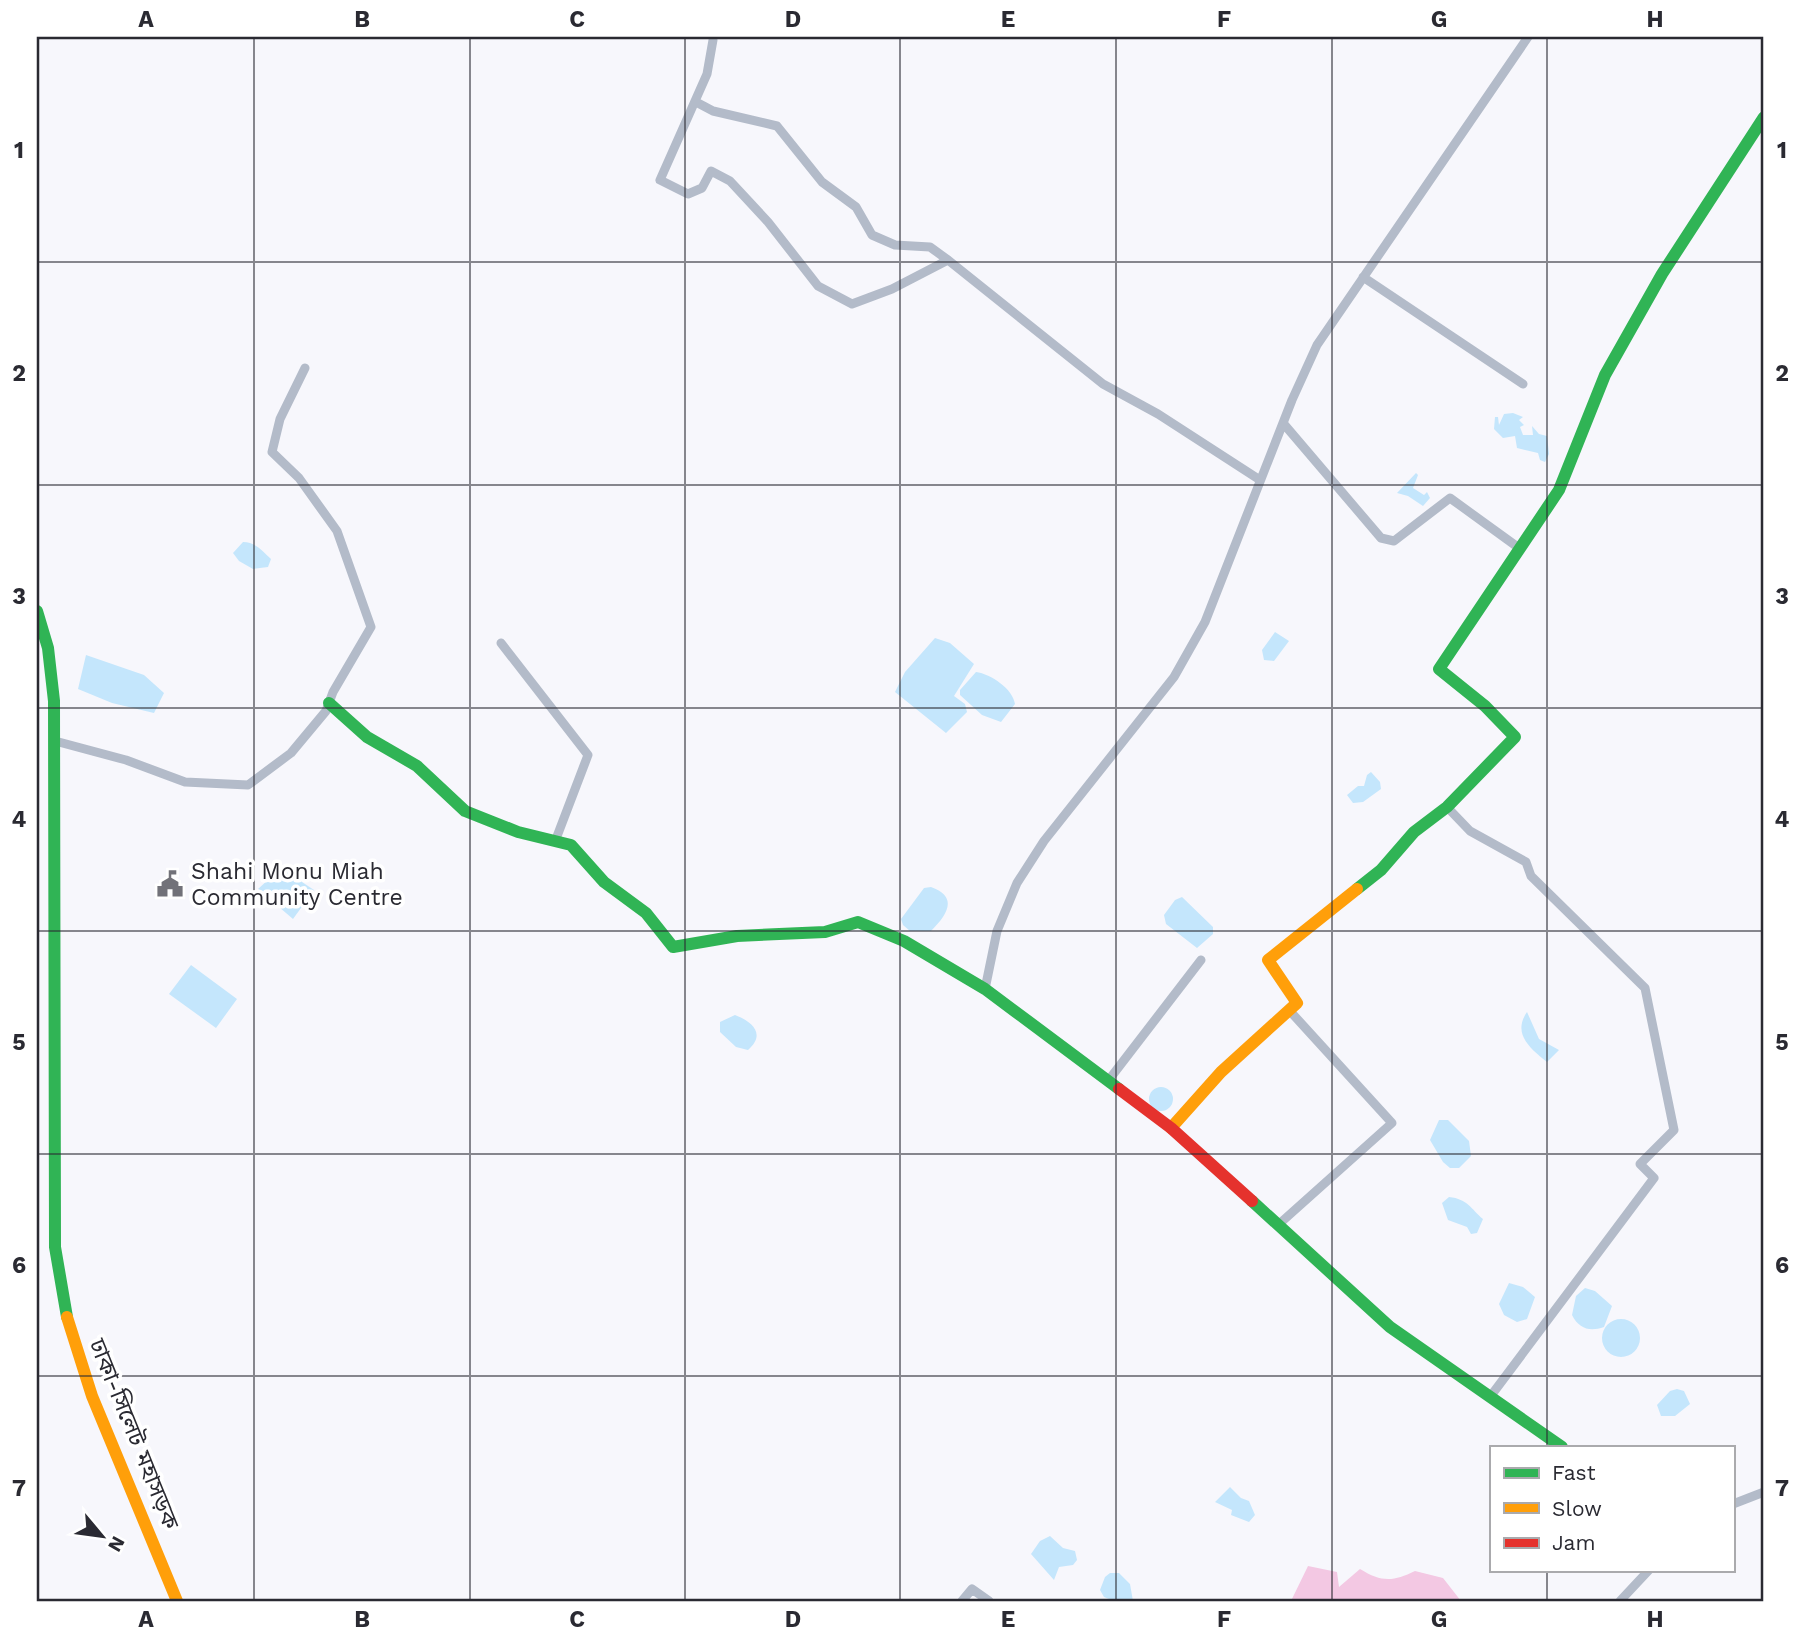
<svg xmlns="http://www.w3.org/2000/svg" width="1801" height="1638" font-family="'Work Sans','Noto Sans Bengali',sans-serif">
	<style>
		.forest { fill: #f3c8e3 }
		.water { fill: #c4e6fc }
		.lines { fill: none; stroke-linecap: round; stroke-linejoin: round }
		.street { stroke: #b3bbc9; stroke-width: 9 }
		.fast { stroke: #30b455; stroke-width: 12 }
		.slow { stroke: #ff9f0a; stroke-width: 12 }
		.jam { stroke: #e5322d; stroke-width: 12 }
		.grid { fill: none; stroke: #2a2a32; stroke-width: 2; stroke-opacity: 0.55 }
		.labels { text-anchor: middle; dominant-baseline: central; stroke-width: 7; stroke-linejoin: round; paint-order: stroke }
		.poi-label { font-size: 23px; fill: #2a2a32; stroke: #fff; text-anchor: start }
		.street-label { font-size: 23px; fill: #2a2a32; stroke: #fff }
		.neatline { fill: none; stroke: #2a2a32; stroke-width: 2.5 }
		.grid-label { font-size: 23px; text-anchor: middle; font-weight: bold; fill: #2a2a32 }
	</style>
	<rect width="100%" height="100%" fill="#f7f7fc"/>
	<!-- forest -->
	<path class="forest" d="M 1308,1566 L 1337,1572 L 1339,1587 L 1360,1569 C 1381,1582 1393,1582 1415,1571 L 1443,1578 L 1461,1601 L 1291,1601 Z"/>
	<!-- water -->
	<path class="water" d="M 1513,413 L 1523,417 L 1519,420 L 1524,425 L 1520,427 L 1523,435 L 1533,435 L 1532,426 L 1539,434 L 1547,436 L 1549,454 L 1545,462 L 1540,460 L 1538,453 L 1517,448 L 1515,436 L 1503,438 L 1494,429 L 1495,417 L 1498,417 L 1499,425 L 1504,414 Z
		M 1416,473 L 1418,475 L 1413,488 L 1424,495 L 1427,492 L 1430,498 L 1423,506 L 1408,496 L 1397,493 Z
		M 243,542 C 255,542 262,551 271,559 L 268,567 L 253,569 L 239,561 L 233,553 Z
		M 1275,632 L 1289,641 L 1274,661 L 1264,660 L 1262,650 Z
		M 935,638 L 950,643 L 974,664 L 954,696 L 965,704 L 967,712 L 946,733 L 895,692 L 905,672 Z
		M 86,655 L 144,675 L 164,693 L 154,713 L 112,703 L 78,689 Z
		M 976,672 C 991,674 1013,689 1015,704 L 1001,722 L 982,715 L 960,695 L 960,690 Z
		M 1371,772 L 1380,782 L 1381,789 L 1363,802 L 1353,803 L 1347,795 L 1358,786 L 1364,786 L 1367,775 Z
		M 281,868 L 314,890 L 293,919 L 258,889 Z
		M 931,887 C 959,897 947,915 931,931 L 910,931 L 903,925 L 901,919 L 924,888 Z
		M 1182,897 L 1213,927 L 1213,934 L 1197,948 L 1166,924 L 1164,915 L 1175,900 Z
		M 191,965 L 237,999 L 216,1028 L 169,994 Z
		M 1527,1012 L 1539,1039 L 1559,1050 L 1547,1062 C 1530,1048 1512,1034 1527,1012 Z
		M 735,1015 C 753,1022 766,1034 748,1050 L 736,1047 L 720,1032 L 720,1022 Z
		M1149 1099a12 12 0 1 1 24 0a12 12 0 1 1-24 0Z
		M 1439,1120 L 1448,1120 L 1469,1141 L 1471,1156 L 1459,1168 L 1450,1168 L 1443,1162 L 1430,1140 Z
		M 1449,1197 C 1468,1199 1471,1209 1483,1219 L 1477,1233 L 1471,1234 L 1467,1227 L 1448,1220 L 1442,1203 Z
		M 1509,1283 L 1523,1287 L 1535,1297 L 1527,1319 L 1517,1322 L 1504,1315 L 1499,1304 Z
		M 1585,1288 L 1595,1291 L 1612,1306 L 1604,1327 C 1590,1332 1579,1329 1572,1315 L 1576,1296 Z
		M1602 1338a19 19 0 1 1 38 0a19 19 0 1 1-38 0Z
		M 1677,1389 L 1684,1391 L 1690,1404 L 1675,1416 L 1661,1416 L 1657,1405 L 1670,1391 Z
		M 1230,1487 L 1241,1498 L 1249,1501 L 1255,1515 L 1249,1522 L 1231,1515 L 1232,1510 L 1215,1502 Z
		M 1050,1536 L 1063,1548 L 1075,1551 L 1077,1560 L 1073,1565 L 1059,1567 L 1054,1580 L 1031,1554 L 1040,1541 Z
		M 1110,1573 L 1119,1573 L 1130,1584 L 1133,1601 L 1114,1601 L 1104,1597 L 1100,1590 L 1105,1577 Z"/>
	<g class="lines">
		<!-- street -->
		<path class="street" d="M 713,40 L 707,74 L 660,180 L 688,194 L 702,188 L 711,171 L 730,181 L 768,222 L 818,286 L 852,304 L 892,289 L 948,260 L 1103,384 L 1158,414 L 1260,480
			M 696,102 L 713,111 L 777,126 L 822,182 L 856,207 L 872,235 L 895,245 L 930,247 L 948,260
			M 1363,277 L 1523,384
			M 1283,423 L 1381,538 L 1394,541 L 1450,498 L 1519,548
			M 501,643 L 588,755 L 556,839
			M 55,741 L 126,760 L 185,782 L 248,785 L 291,753 L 326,711 L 333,692 L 371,627 L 337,531 L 299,478 L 272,452 L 280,419 L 305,368
			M 1447,807 L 1470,831 L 1526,862 L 1531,876 L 1645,988 L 1674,1130 L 1640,1164 L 1654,1178 L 1490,1397
			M 985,989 L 997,931 L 1017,883 L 1044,841 L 1174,677 L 1205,622 L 1292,400 L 1317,345 L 1528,37
			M 1108,1081 L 1201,960
			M 1278,1225 L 1392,1123 L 1289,1010
			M 1733,1504 L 1764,1492
			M 962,1601 L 972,1589 L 989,1601
			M 1620,1601 L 1649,1570"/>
		<!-- fast -->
		<path class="fast" d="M 37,611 L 48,648 L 54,701 L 55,1247 L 67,1317
			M 329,703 L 367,737 L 417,766 L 465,811 L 518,832 L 571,845 L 604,882 L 646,913 L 673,947 L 737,936 L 825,932 L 858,922 L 904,941 L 985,989 L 1119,1089
			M 1357,889 L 1381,870 L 1414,832 L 1447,807 L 1515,737 L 1485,706 L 1439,669 L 1559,490 L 1605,375 L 1662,274 L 1764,117
			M 1252,1201 L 1390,1327 L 1562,1447"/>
		<!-- slow -->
		<path class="slow" d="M 1171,1128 L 1221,1072 L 1297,1003 L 1268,960 L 1357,889
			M 67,1317 L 92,1396 L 177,1601"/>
		<!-- jam -->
		<path class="jam" d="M 1119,1089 L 1171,1128 L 1252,1201"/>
	</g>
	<!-- grid -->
	<path class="grid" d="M 254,37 L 254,1601M 470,37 L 470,1601M 685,37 L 685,1601M 900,37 L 900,1601M 1116,37 L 1116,1601M 1332,37 L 1332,1601M 1547,37 L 1547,1447M 37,262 L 1764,262M 37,485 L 1764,485M 37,708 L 1764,708M 37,931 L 1764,931M 37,1154 L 1764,1154M 37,1376 L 1764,1376M 1547,1570 L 1547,1601"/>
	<!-- icons -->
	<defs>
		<g id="civic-bare" transform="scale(2.1)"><path d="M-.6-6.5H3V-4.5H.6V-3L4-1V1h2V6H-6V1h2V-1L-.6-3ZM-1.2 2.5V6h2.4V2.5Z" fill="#727279" stroke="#fff" stroke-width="2.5" paint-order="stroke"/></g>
	</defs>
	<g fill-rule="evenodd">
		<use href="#civic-bare" x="170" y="884"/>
	</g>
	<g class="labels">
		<!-- poi labels -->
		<g class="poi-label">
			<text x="191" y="871">Shahi Monu Miah<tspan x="191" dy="26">Community Centre</tspan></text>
		</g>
		<!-- street labels -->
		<g class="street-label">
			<text transform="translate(134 1434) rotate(68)">ঢাকা-সিলেট মহাসড়ক</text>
		</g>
	</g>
	<!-- border -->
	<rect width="1801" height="1638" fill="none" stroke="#ffffff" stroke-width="77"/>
	<!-- legend -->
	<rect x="1490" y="1446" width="245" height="126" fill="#ffffff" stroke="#aaaaad" stroke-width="2"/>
	<rect x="1504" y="1468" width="35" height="10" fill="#30b455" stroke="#aaaaad" stroke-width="2"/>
	<text x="1552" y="1480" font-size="21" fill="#2a2a32">Fast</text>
	<rect x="1504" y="1503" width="35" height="10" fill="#ff9f0a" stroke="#aaaaad" stroke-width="2"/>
	<text x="1552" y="1516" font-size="21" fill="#2a2a32">Slow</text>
	<rect x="1504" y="1538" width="35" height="10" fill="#e5322d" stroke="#aaaaad" stroke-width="2"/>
	<text x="1552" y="1550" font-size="21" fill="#2a2a32">Jam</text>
	<!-- north arrow -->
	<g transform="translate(102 1536) rotate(119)" stroke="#ffffff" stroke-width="5" paint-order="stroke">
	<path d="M0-5L12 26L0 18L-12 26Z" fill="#2a2a32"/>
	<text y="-10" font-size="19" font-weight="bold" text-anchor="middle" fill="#2a2a32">N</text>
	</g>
	<rect x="38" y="38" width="1724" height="1562" class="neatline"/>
	<g class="grid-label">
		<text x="146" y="27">A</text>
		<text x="362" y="27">B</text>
		<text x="577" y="27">C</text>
		<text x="793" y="27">D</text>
		<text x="1008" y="27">E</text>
		<text x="1224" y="27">F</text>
		<text x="1439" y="27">G</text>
		<text x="1655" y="27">H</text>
		<text x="19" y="158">1</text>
		<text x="1782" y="158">1</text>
		<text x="19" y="381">2</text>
		<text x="1782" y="381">2</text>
		<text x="19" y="604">3</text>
		<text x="1782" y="604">3</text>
		<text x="19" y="827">4</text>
		<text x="1782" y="827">4</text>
		<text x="19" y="1050">5</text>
		<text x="1782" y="1050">5</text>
		<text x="19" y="1273">6</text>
		<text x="1782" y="1273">6</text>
		<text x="19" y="1496">7</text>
		<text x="1782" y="1496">7</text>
		<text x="146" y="1627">A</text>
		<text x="362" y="1627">B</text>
		<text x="577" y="1627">C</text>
		<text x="793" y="1627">D</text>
		<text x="1008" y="1627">E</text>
		<text x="1224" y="1627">F</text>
		<text x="1439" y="1627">G</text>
		<text x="1655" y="1627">H</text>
	</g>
</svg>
